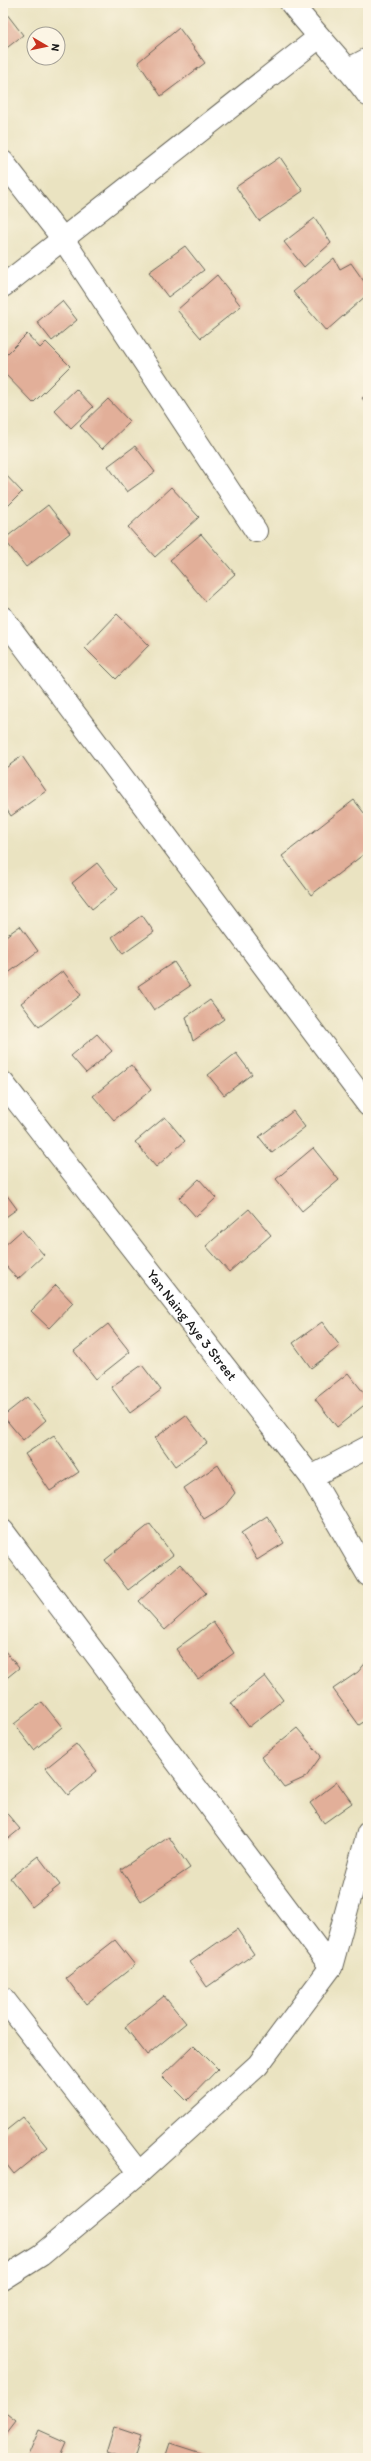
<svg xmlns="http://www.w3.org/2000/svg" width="371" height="2461" font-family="Itim,sans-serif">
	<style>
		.building { fill: #e2af99 }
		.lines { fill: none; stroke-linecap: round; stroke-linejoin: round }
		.street-casing { stroke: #646256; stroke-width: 24 }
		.secondary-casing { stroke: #646256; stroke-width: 24 }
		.street { stroke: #fff; stroke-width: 22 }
		.secondary { stroke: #fff; stroke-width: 22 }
		.labels { text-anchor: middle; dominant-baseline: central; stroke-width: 3.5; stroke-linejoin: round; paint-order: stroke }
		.street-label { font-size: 14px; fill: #1c1c1c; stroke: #fcf5e5 }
	</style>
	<rect width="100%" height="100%" fill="#fcf5e5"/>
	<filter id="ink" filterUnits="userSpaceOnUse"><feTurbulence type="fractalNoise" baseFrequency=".025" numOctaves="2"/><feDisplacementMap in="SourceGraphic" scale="8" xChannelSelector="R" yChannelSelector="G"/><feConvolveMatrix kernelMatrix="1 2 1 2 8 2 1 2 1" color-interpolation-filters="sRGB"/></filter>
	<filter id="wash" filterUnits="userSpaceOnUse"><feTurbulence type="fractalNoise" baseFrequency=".012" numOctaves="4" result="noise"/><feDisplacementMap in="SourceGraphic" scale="16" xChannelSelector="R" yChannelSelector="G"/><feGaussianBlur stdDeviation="0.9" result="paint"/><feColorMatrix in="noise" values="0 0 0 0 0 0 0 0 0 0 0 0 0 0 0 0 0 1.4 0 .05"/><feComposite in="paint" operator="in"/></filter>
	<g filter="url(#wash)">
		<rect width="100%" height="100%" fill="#eae3c1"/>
		<g id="blocks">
			<!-- building -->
			<path class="building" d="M 3,9 L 23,35 L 3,51 Z
				M 179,28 L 205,63 L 161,96 L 138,62 Z
				M 280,157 L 303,191 L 259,221 L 236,187 Z
				M 315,218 L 331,243 L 304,267 L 284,242 Z
				M 185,246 L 204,270 L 168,297 L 149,272 Z
				M 334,258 L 340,269 L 351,263 L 368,287 L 368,294 L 326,331 L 293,292 Z
				M 217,275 L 241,306 L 201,338 L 177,310 Z
				M 62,301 L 77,320 L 52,341 L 37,322 Z
				M 27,334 L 40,348 L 46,342 L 70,366 L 33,403 L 3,372 L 3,358 Z
				M 76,389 L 93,407 L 71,428 L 54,410 Z
				M 368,394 L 368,406 L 362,398 Z
				M 108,399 L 130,422 L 102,449 L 80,426 Z
				M 135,446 L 155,472 L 127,492 L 108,466 Z
				M 3,472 L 22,492 L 3,511 Z
				M 171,487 L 199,517 L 155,557 L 128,527 Z
				M 48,505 L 70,533 L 26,567 L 4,539 Z
				M 201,534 L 235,574 L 205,601 L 170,560 Z
				M 117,614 L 149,645 L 116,679 L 85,648 Z
				M 22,756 L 46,791 L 11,816 L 3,804 L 3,770 Z
				M 354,800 L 368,818 L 368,851 L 311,895 L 282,856 Z
				M 97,863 L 118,889 L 92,909 L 72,883 Z
				M 142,915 L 154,932 L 123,954 L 112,937 Z
				M 20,926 L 38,951 L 3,977 L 3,938 Z
				M 174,962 L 190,986 L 154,1010 L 138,986 Z
				M 63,971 L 81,995 L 39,1027 L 21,1003 Z
				M 210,1000 L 224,1019 L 193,1041 L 186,1017 Z
				M 97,1034 L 112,1051 L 86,1073 L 71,1056 Z
				M 236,1053 L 252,1074 L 224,1095 L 208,1075 Z
				M 131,1065 L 151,1090 L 114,1120 L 93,1096 Z
				M 293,1111 L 305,1127 L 272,1153 L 259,1137 Z
				M 165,1117 L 185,1141 L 156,1167 L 135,1142 Z
				M 313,1148 L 339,1180 L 302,1211 L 276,1179 Z
				M 199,1179 L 216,1198 L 196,1217 L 179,1198 Z
				M 3,1190 L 17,1209 L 3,1219 Z
				M 249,1209 L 271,1235 L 229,1272 L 206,1246 Z
				M 22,1230 L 44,1255 L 18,1279 L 3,1263 L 3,1247 Z
				M 56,1285 L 73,1303 L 49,1328 L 31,1311 Z
				M 322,1322 L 340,1346 L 311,1368 L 293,1343 Z
				M 108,1324 L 130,1352 L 96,1379 L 74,1351 Z
				M 142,1365 L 161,1390 L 130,1413 L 111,1387 Z
				M 348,1373 L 368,1398 L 368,1402 L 337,1427 L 315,1399 Z
				M 27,1397 L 46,1420 L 23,1440 L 3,1416 Z
				M 186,1415 L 207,1443 L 175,1466 L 155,1438 Z
				M 54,1435 L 79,1472 L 50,1491 L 25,1454 Z
				M 218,1465 L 235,1493 L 224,1507 L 204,1519 L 184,1488 Z
				M 267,1516 L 284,1543 L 257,1560 L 241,1533 Z
				M 150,1524 L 173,1555 L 128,1590 L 105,1560 Z
				M 180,1564 L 206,1593 L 165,1630 L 139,1601 Z
				M 213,1622 L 234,1653 L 198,1679 L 176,1649 Z
				M 4,1650 L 19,1668 L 3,1681 L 3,1651 Z
				M 368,1660 L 368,1719 L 359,1725 L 333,1689 L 358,1672 Z
				M 265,1676 L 283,1700 L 249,1727 L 231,1703 Z
				M 42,1702 L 62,1727 L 34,1750 L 14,1724 Z
				M 297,1728 L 321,1756 L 306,1777 L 284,1787 L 261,1757 Z
				M 76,1744 L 97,1771 L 68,1795 L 46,1768 Z
				M 337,1782 L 352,1803 L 324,1823 L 310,1803 Z
				M 3,1809 L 20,1829 L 3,1843 Z
				M 169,1837 L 190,1868 L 141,1901 L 121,1869 Z
				M 38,1856 L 60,1885 L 32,1907 L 10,1878 Z
				M 237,1929 L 254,1954 L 207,1987 L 190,1962 Z
				M 115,1940 L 135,1965 L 86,2004 L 66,1978 Z
				M 164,1996 L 186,2023 L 147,2055 L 125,2027 Z
				M 194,2045 L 218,2069 L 187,2101 L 162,2076 Z
				M 23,2117 L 47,2147 L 14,2174 L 3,2160 L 3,2133 Z
				M 3,2411 L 16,2421 L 3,2438 Z
				M 114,2427 L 141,2436 L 134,2458 L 120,2458 L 106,2453 Z
				M 39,2430 L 66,2442 L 59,2458 L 27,2458 Z
				M 170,2443 L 213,2457 L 212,2458 L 165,2458 Z"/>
		</g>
	</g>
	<g filter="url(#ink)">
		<use href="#blocks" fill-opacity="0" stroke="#646256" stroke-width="1"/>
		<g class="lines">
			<!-- street casing -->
			<g class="street-casing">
				<g id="street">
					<path d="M 349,69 L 368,59"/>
					<path d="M 3,162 L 63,239 L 256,531"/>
					<path d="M 3,286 L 318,38"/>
					<path d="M 3,618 L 368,1105"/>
					<path id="s1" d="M 3,1083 L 311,1477 L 368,1575"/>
					<path d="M 311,1477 L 368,1447"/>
					<path d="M 3,1531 L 331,1967"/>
					<path d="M 3,1998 L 139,2173"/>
					<path d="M 3,2279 L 41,2255 L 139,2173 L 258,2065 L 331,1967 L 368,1833"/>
				</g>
			</g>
			<!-- secondary casing -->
			<g class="secondary-casing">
				<path id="secondary" d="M 291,3 C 316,35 345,63 368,95"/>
			</g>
			<!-- street -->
			<use href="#street" class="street"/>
			<!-- secondary -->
			<use href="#secondary" class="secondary"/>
		</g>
	</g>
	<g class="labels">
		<!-- street labels -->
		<g class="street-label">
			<text stroke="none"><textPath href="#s1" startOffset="307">Yan Naing Aye 3 Street</textPath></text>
		</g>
	</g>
	<!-- margin -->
	<rect width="371" height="2461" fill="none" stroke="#fcf5e5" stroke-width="16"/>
	<!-- north arrow -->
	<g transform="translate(46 46) rotate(99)"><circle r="19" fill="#fcf5e5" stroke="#a29e95"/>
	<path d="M0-3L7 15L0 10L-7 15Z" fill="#c8321e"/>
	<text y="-6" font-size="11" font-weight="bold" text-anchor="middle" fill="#1c1c1c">N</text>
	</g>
</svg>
